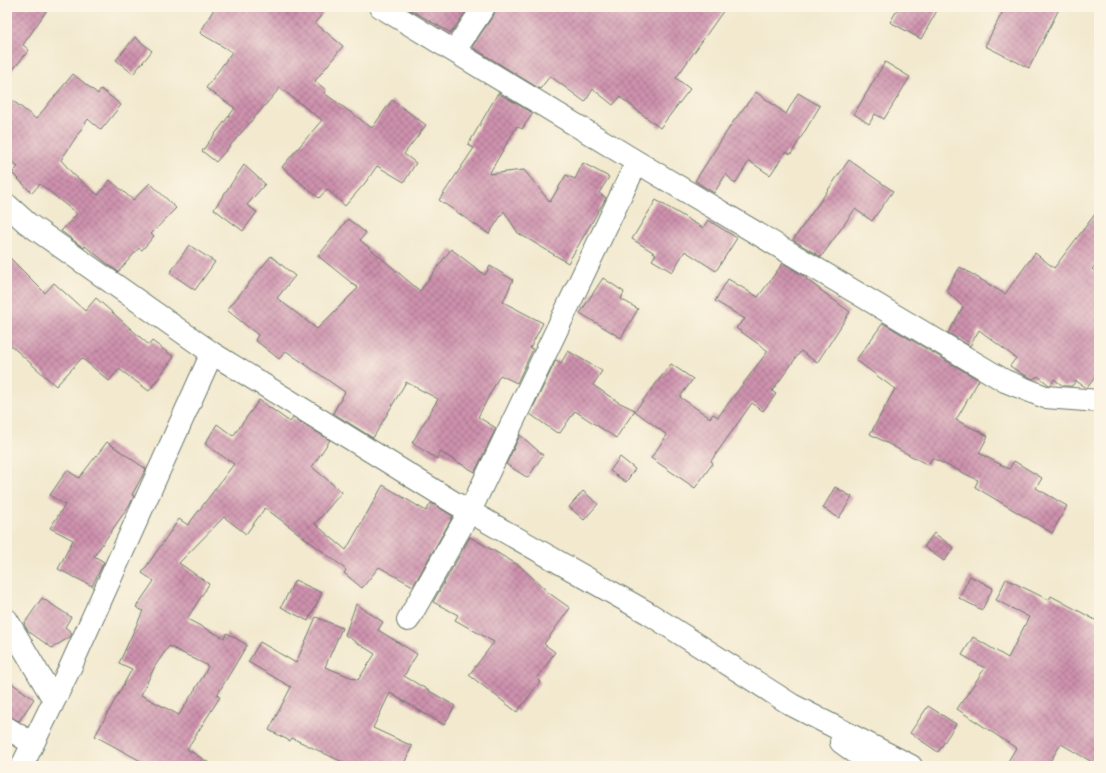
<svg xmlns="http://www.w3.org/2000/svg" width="1106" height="773" font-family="'IM FELL DW Pica',serif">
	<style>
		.building { fill: url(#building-cross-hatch); fill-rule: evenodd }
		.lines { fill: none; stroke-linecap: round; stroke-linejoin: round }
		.minor-casing { stroke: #69796a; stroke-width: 24 }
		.minor { stroke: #fff; stroke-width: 22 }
	</style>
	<defs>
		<pattern id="building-cross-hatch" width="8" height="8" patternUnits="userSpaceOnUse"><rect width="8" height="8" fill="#ce91ad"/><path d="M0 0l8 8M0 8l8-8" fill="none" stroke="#a7788e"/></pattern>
	</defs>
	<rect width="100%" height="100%" fill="#fcf5e5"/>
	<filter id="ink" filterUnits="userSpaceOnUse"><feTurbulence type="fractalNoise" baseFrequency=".025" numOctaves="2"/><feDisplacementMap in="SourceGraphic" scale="8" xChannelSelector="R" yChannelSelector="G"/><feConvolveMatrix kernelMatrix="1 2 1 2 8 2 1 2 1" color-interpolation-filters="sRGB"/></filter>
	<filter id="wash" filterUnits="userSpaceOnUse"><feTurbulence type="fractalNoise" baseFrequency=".012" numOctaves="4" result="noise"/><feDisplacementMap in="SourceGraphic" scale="16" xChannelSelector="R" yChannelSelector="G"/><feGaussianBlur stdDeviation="0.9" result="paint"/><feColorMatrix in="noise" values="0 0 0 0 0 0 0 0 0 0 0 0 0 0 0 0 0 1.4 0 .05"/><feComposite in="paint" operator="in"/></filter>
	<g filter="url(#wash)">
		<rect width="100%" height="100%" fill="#f2e9cf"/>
		<g id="blocks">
			<!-- building -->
			<path class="building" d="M 7,7 L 49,7 L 23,45 L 29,50 L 7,77 Z
				M 215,7 L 328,7 L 315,23 L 343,46 L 315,81 L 326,90 L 324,93 L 372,128 L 392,100 L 426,125 L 404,154 L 416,163 L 404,182 L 377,166 L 365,183 L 345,206 L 327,189 L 319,198 L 282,167 L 322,120 L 280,88 L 216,162 L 202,151 L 235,108 L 206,88 L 232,52 L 200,33 Z
				M 405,7 L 469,7 L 451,33 Z
				M 496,7 L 726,7 L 676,78 L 690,89 L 660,128 L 620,97 L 613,105 L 593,89 L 585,102 L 550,76 L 540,89 L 472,47 L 494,14 Z
				M 899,7 L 939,7 L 921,39 L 890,22 Z
				M 1005,7 L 1060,7 L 1029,68 L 985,46 Z
				M 135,37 L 152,51 L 133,74 L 116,60 Z
				M 885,62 L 910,77 L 884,119 L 875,114 L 869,124 L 854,114 Z
				M 73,74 L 98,94 L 101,89 L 121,105 L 101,130 L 88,119 L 61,160 L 73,174 L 98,195 L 110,180 L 133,200 L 150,183 L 176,208 L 151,234 L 154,236 L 142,250 L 139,248 L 118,272 L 85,246 L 84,248 L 61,231 L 77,214 L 40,184 L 32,193 L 12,173 L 18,167 L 7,159 L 7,96 L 36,119 Z
				M 756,92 L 786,114 L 798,93 L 820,106 L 791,154 L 786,152 L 770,175 L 749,161 L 735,184 L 726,174 L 714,193 L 695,181 L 733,122 Z
				M 498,93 L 533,113 L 522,129 L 517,126 L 489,174 L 524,170 L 550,202 L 566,175 L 575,179 L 583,163 L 609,177 L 599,193 L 606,198 L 568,263 L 518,233 L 504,211 L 489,234 L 439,200 L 474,148 L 468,145 Z
				M 849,160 L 893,191 L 872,221 L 855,209 L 821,257 L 793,240 Z
				M 244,165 L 265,184 L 247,205 L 257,212 L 243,231 L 214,209 Z
				M 656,200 L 703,228 L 708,220 L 737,238 L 716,271 L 685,251 L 672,272 L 652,260 L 656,254 L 632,239 Z
				M 1099,209 L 1099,260 L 1092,269 L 1099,274 L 1099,372 L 1087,388 L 1076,381 L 1072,386 L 1063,386 L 1054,379 L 1051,385 L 1049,385 L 1038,376 L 1033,379 L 1022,374 L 1010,366 L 1016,358 L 979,330 L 970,346 L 948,333 L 963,307 L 946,290 L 960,267 L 1005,294 L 1035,253 L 1054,268 Z
				M 348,219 L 366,233 L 360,240 L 420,291 L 451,249 L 485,275 L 490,266 L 513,280 L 503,302 L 543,323 L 530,348 L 533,349 L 517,383 L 500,375 L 478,417 L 496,428 L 475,472 L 440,452 L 437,459 L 412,443 L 438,399 L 406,382 L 373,438 L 333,413 L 345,392 L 286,351 L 279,359 L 255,340 L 258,335 L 227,310 L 271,256 L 295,276 L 277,298 L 317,329 L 358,288 L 318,256 Z
				M 189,245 L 215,262 L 195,290 L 170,273 Z
				M 7,255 L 45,293 L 54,283 L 85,311 L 96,298 L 149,345 L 152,341 L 174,357 L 149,391 L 119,369 L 109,381 L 82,358 L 56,386 L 7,342 Z
				M 783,263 L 807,278 L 806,279 L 850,312 L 817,363 L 801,351 L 772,391 L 776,394 L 763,411 L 752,403 L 711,461 L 713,463 L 695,488 L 651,458 L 667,435 L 635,411 L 671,364 L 693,379 L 680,397 L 710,418 L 713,414 L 718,417 L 768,351 L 736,328 L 745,319 L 715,301 L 728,279 L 758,297 Z
				M 603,278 L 624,292 L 621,299 L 638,309 L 621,338 L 580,313 Z
				M 883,323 L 979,380 L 956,420 L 988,436 L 979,453 L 1009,469 L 1014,461 L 1042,478 L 1036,488 L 1067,506 L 1052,533 L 975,487 L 978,480 L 932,458 L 928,465 L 870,434 L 895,389 L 856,360 Z
				M 568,351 L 602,371 L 593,385 L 618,402 L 635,410 L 616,438 L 575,411 L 560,433 L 558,432 L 557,433 L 530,414 L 556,360 L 561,363 Z
				M 259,400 L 290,422 L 293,418 L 330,440 L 312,467 L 342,492 L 315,524 L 346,550 L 383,485 L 426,511 L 431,503 L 453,516 L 413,586 L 379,567 L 362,588 L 344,573 L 346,570 L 338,563 L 265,508 L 246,534 L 224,517 L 179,563 L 209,584 L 187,619 L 224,638 L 227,633 L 247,645 L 217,695 L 220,697 L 187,749 L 214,766 L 150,766 L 95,736 L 132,669 L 119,663 L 143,611 L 136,607 L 154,581 L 142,573 L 179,519 L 188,525 L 234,464 L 205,444 L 217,424 L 233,436 ZM 169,646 L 208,666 L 205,673 L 179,715 L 141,695 L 155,666 Z
				M 520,435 L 543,455 L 528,478 L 506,464 Z
				M 107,442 L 146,469 L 132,495 L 134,496 L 131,503 L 94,556 L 104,562 L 92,586 L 58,569 L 73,540 L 50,528 L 65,505 L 50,495 L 67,470 L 79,478 Z
				M 620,457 L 635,469 L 626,482 L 610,471 Z
				M 835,487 L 852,497 L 839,518 L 823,508 Z
				M 583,491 L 598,504 L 584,520 L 569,507 Z
				M 934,533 L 954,548 L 944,561 L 924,547 Z
				M 470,537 L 520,566 L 549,593 L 570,608 L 544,644 L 555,652 L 537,679 L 540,682 L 517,712 L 469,675 L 494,642 L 455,620 L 458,615 L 433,602 Z
				M 970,576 L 993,588 L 982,610 L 959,598 Z
				M 1006,579 L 1049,600 L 1051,596 L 1099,622 L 1099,766 L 1061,744 L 1047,766 L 1005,766 L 1016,748 L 957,709 L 985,668 L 962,655 L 973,637 L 1008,658 L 1029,617 L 996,600 Z
				M 295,580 L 322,593 L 308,621 L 281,607 Z
				M 42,598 L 71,617 L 65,627 L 72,633 L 70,637 L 52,648 L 28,631 L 24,624 Z
				M 356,604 L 383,622 L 378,630 L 417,654 L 404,676 L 455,706 L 444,725 L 390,693 L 373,728 L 412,746 L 403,766 L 351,766 L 292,738 L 290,741 L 269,730 L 291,687 L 248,662 L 260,642 L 296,663 L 316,617 L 342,628 L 325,667 L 358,680 L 375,654 L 345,635 Z
				M 7,680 L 34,699 L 19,721 L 7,716 Z
				M 928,706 L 956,724 L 938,752 L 910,733 Z"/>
		</g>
	</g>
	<g filter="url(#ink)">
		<use href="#blocks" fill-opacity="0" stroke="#69796a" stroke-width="1"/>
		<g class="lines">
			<!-- minor casing -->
			<g class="minor-casing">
				<path id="minor" d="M 381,7 L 637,162 L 1005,381 L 1045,397 L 1099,401
					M 455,50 L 484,7
					M 7,205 L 27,223 L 212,353 L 453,502 L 648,613 L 792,705 L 911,766
					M 7,620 L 54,700
					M 408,620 L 470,511 L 637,162
					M 7,728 L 33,744
					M 841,742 L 874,766
					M 22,766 L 70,668 L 212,353"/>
			</g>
			<!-- minor -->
			<use href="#minor" class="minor"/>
		</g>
	</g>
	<!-- margin -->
	<rect width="1106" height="773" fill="none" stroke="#fcf5e5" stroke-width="24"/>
</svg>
